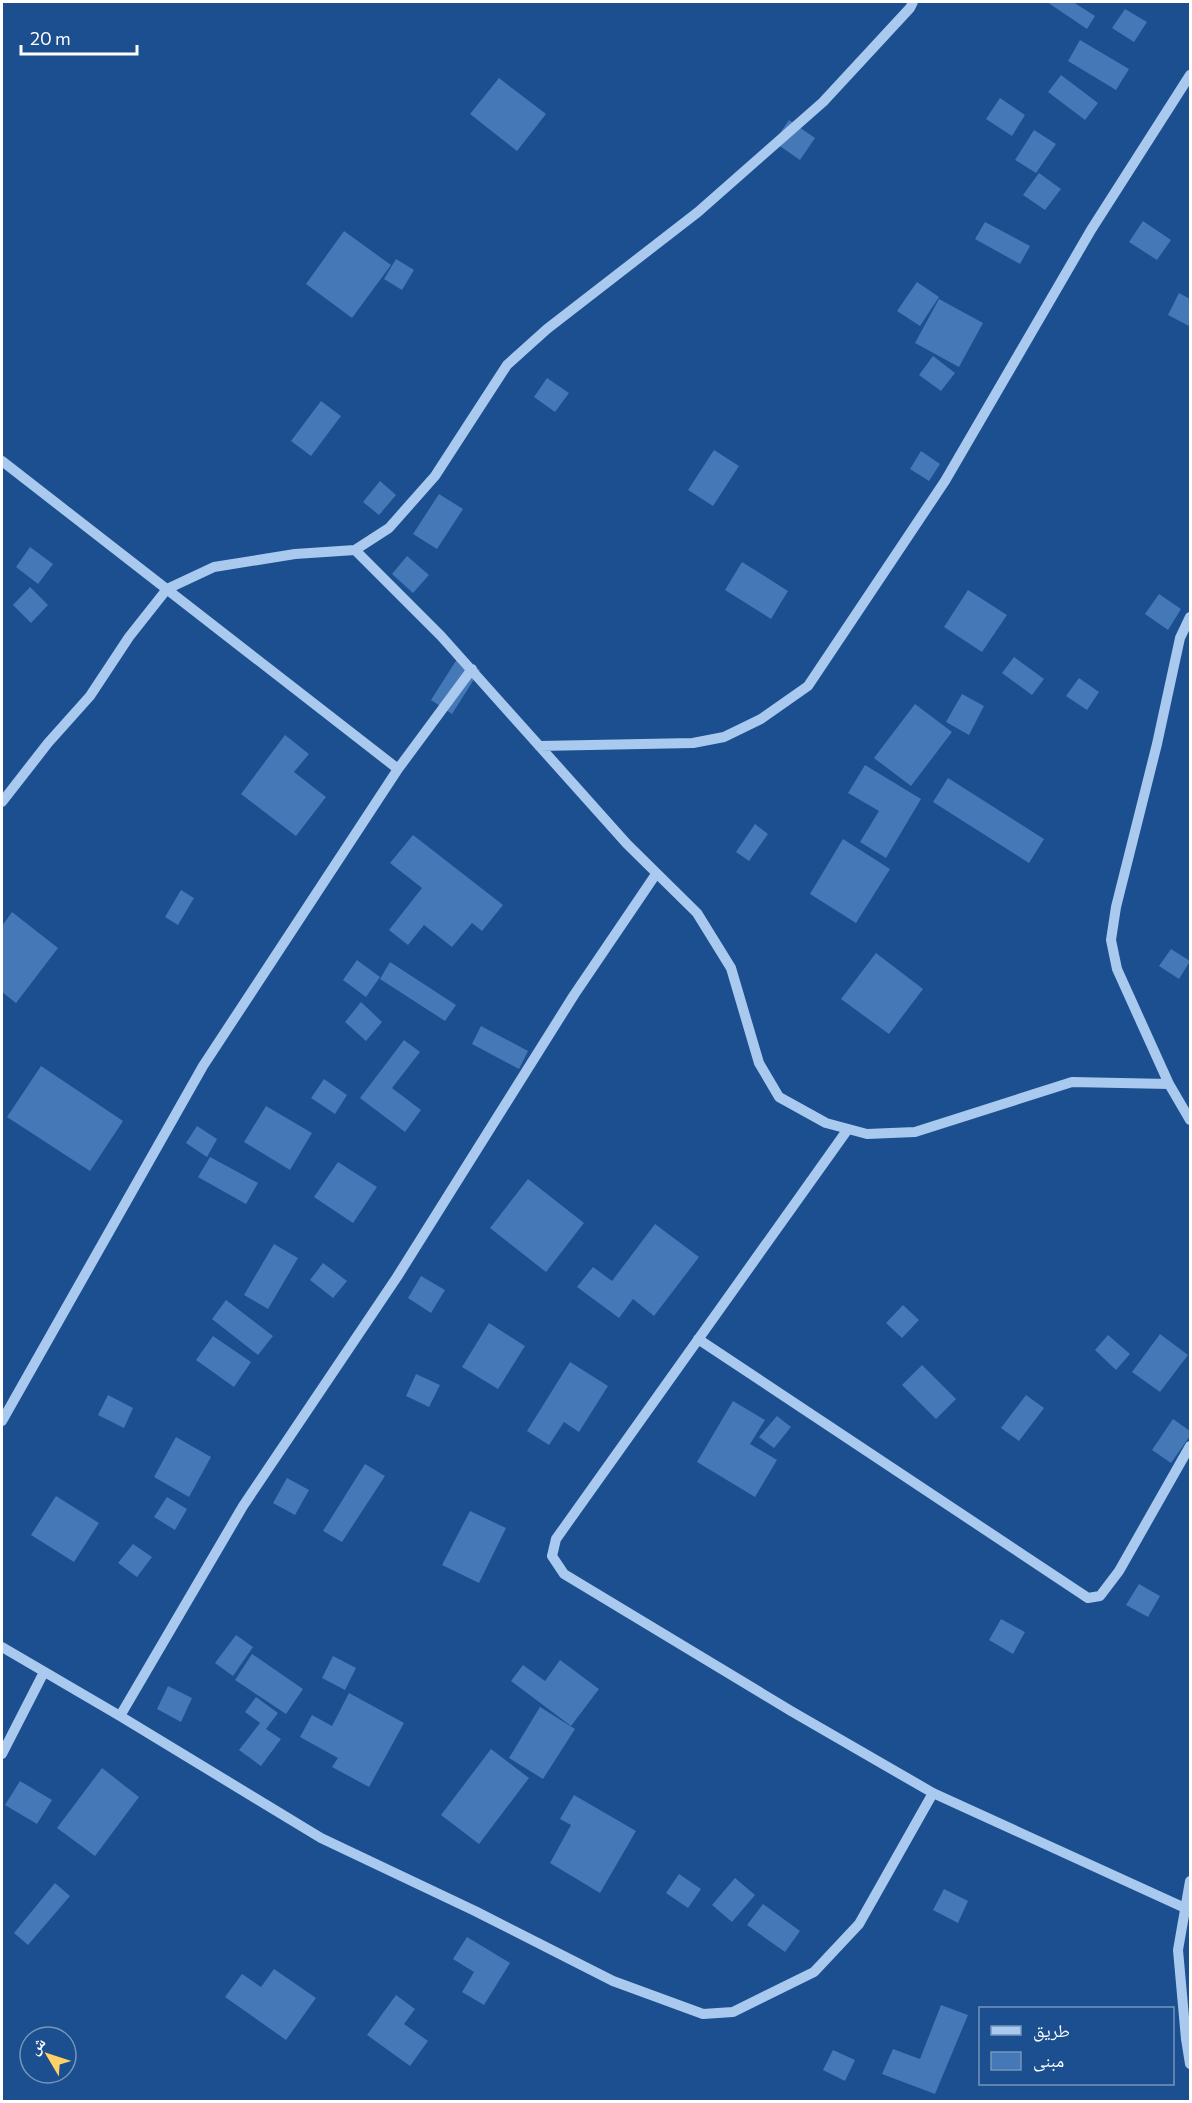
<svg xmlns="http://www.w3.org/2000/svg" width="1192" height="2103" font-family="Commissioner,'Noto Naskh Arabic',sans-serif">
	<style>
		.building { fill: #4478b7 }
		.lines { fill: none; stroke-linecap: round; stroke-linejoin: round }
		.minor { stroke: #a9c9ee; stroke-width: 10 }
	</style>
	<rect width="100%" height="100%" fill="#1b4f8f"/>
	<!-- building -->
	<path class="building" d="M 1047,2 L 1073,2 L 1095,16 L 1087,29 Z
		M 1125,9 L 1147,22 L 1134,42 L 1112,28 Z
		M 1080,40 L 1129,69 L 1116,90 L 1068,61 Z
		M 1061,75 L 1098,103 L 1085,120 L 1048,92 Z
		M 499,78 L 546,114 L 517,151 L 470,114 Z
		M 1000,98 L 1025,115 L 1012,136 L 986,119 Z
		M 789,120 L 815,138 L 800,160 L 774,142 Z
		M 1034,130 L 1056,144 L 1036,173 L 1015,160 Z
		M 1039,173 L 1061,189 L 1045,210 L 1023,195 Z
		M 1143,221 L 1171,240 L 1157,260 L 1129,242 Z
		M 985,222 L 1030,246 L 1020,264 L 975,239 Z
		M 344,231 L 391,265 L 352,318 L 306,284 Z
		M 396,259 L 414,270 L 402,290 L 384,279 Z
		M 917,282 L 939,297 L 920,326 L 897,311 Z
		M 1179,293 L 1190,299 L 1189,326 L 1168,315 Z
		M 939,299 L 983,323 L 959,367 L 915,343 Z
		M 933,356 L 955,373 L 941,391 L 919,375 Z
		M 547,378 L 569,393 L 555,412 L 534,397 Z
		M 321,401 L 341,416 L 311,456 L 291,441 Z
		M 714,450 L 739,466 L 713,506 L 688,490 Z
		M 921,451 L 940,464 L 929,481 L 910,469 Z
		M 380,481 L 396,495 L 379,515 L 363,502 Z
		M 439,494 L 463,509 L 437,549 L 413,534 Z
		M 30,547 L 53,564 L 38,584 L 16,567 Z
		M 407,556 L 429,575 L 413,593 L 392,574 Z
		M 742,562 L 788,591 L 771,619 L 725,590 Z
		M 30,587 L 48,605 L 31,623 L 13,605 Z
		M 968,590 L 1007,615 L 982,652 L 944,627 Z
		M 1159,594 L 1181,609 L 1168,630 L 1145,614 Z
		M 459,656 L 480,670 L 452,714 L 431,700 Z
		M 1014,657 L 1044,679 L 1032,695 L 1002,673 Z
		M 1079,678 L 1099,692 L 1087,710 L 1066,696 Z
		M 962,694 L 984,706 L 969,735 L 946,722 Z
		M 915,704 L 952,732 L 911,786 L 874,758 Z
		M 285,735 L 309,754 L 294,772 L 326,797 L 296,836 L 241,794 Z
		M 865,765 L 921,799 L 886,858 L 860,842 L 879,811 L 848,793 Z
		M 948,778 L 1044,839 L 1029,863 L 933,802 Z
		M 755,824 L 768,834 L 749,861 L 736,852 Z
		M 413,835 L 503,905 L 482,931 L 472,923 L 452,947 L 424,925 L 408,945 L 389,930 L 422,888 L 390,863 Z
		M 843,839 L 890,869 L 856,923 L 810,894 Z
		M 181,890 L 194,898 L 178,925 L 165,917 Z
		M 12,912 L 58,948 L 16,1003 L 2,992 L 2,926 Z
		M 1171,949 L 1190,961 L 1179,979 L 1159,966 Z
		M 876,953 L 923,989 L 889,1034 L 841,999 Z
		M 357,960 L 380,977 L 366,997 L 343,980 Z
		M 390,962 L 456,1005 L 445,1021 L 380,979 Z
		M 361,1002 L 382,1022 L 366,1041 L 345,1022 Z
		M 481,1026 L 528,1051 L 519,1069 L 472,1044 Z
		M 404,1040 L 420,1052 L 392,1088 L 421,1110 L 405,1132 L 360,1098 Z
		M 41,1066 L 123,1121 L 90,1171 L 7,1117 Z
		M 324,1079 L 347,1095 L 335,1114 L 311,1098 Z
		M 266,1106 L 312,1133 L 290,1170 L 244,1142 Z
		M 197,1126 L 217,1139 L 207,1157 L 186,1143 Z
		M 210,1157 L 258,1183 L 246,1204 L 198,1177 Z
		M 338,1162 L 377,1187 L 353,1223 L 314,1197 Z
		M 528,1179 L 584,1223 L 546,1272 L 490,1228 Z
		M 655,1224 L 699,1257 L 654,1316 L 633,1299 L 619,1318 L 577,1287 L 593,1267 L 612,1281 Z
		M 274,1244 L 298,1258 L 268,1309 L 244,1295 Z
		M 323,1263 L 347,1281 L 333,1298 L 310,1280 Z
		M 421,1276 L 445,1290 L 431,1313 L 408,1298 Z
		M 226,1300 L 273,1336 L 258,1355 L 212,1319 Z
		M 903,1305 L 919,1320 L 902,1338 L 886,1323 Z
		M 489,1323 L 525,1346 L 498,1389 L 462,1367 Z
		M 1160,1334 L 1188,1355 L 1160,1392 L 1132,1372 Z
		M 1108,1335 L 1130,1354 L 1116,1370 L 1095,1350 Z
		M 213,1336 L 251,1362 L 234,1387 L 196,1360 Z
		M 570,1362 L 608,1386 L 579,1432 L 564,1422 L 549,1445 L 527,1431 Z
		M 922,1365 L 956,1399 L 936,1419 L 902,1385 Z
		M 416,1374 L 440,1385 L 429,1407 L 406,1396 Z
		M 108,1395 L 133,1408 L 124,1428 L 98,1415 Z
		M 1026,1395 L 1044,1408 L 1019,1441 L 1001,1428 Z
		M 733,1401 L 765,1420 L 750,1444 L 777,1460 L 755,1497 L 697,1462 Z
		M 777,1416 L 791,1427 L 774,1448 L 759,1437 Z
		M 1173,1419 L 1190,1431 L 1190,1436 L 1171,1463 L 1152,1450 Z
		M 176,1437 L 211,1457 L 189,1497 L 154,1477 Z
		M 365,1464 L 385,1476 L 342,1542 L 323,1531 Z
		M 287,1478 L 309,1490 L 295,1515 L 273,1503 Z
		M 56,1496 L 99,1523 L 74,1562 L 31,1535 Z
		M 167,1497 L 187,1509 L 175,1530 L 154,1517 Z
		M 470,1511 L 506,1528 L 479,1583 L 442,1565 Z
		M 133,1544 L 152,1557 L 137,1577 L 118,1563 Z
		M 1139,1584 L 1160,1596 L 1148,1617 L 1126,1605 Z
		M 1001,1619 L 1025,1632 L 1013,1654 L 989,1640 Z
		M 236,1635 L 253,1647 L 233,1676 L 215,1663 Z
		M 252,1654 L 303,1689 L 286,1714 L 235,1680 Z
		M 333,1656 L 356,1668 L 345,1690 L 322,1678 Z
		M 560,1660 L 599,1689 L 571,1726 L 511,1681 L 523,1665 L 545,1681 Z
		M 168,1686 L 192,1698 L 181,1722 L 157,1709 Z
		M 349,1693 L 404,1723 L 369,1787 L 332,1767 L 338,1758 L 300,1737 L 312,1715 L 332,1726 Z
		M 256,1697 L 278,1713 L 266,1729 L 281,1739 L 261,1766 L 239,1750 L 260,1723 L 245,1712 Z
		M 540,1707 L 575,1729 L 543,1779 L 509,1758 Z
		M 491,1749 L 529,1778 L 479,1844 L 441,1815 Z
		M 102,1768 L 139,1797 L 95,1856 L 57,1828 Z
		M 20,1781 L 52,1800 L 37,1824 L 5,1805 Z
		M 574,1795 L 636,1831 L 600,1893 L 550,1863 L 571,1825 L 560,1819 Z
		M 679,1874 L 701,1889 L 688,1908 L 666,1893 Z
		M 735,1878 L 755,1895 L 732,1922 L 712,1905 Z
		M 55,1883 L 70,1896 L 28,1945 L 14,1933 Z
		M 944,1889 L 968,1901 L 958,1923 L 933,1910 Z
		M 763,1904 L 800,1931 L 785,1952 L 747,1925 Z
		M 467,1937 L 510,1963 L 484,2005 L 462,1992 L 474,1972 L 453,1959 Z
		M 274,1969 L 316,1998 L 286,2040 L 225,1997 L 242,1974 L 261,1987 Z
		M 396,1995 L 415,2009 L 404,2024 L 428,2041 L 410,2066 L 367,2035 Z
		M 941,2005 L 968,2015 L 935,2094 L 882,2074 L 893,2049 L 920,2059 Z
		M 833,2050 L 855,2060 L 845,2081 L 823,2070 Z"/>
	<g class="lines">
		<!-- minor -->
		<path class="minor" d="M 2,461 L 398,769
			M 355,550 L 441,636 L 627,844 L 697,913 L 731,968 L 759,1063 L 779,1097 L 826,1123 L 867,1134 L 915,1132 L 1072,1082 L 1169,1084
			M 1190,617 L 1180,638 L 1157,744 L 1116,907 L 1111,940 L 1117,969 L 1169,1084 L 1190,1120
			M 539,746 L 693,743 L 724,737 L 761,719 L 808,686 L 945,481 L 1091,230 L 1190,75
			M 2,802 L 48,743 L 90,696 L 129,637 L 167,589 L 214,567 L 295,554 L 355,550 L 389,528 L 435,476 L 507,365 L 547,329 L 698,212 L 823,102 L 910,8 L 913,2
			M 848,1129 L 556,1539 L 552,1556 L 564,1574 L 791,1711 L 933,1793 L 1185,1908
			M 698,1339 L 1088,1598 L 1100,1596 L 1119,1571 L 1190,1446
			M 2,1421 L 203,1066 L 398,769 L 472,669
			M 2,1647 L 120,1716 L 321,1838 L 475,1911 L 613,1981 L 703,2014 L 733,2012 L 814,1972 L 859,1924 L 933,1793
			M 120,1716 L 243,1506 L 397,1277 L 574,995 L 656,874
			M 2,1754 L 44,1672
			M 1190,1881 L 1178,1950 L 1186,2039 L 1190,2064"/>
	</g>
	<!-- border -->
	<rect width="1192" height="2103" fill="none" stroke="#ffffff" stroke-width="6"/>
	<!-- legend -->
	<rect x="979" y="2007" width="195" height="78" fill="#1b4f8f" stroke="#7695bc" stroke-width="1.5"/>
	<rect x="991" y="2026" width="30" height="9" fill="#a9c9ee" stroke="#7695bc" stroke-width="1.5"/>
	<text x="1033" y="2037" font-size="18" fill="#ffffff">طريق</text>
	<rect x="991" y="2052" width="30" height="18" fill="#4478b7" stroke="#7695bc" stroke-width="1.5"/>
	<text x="1033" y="2067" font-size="18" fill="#ffffff">مبنى</text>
	<!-- north arrow -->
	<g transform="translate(48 2055) rotate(309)"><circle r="28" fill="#1b4f8f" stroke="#7695bc" stroke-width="1.5"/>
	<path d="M0-4.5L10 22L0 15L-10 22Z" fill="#ffd166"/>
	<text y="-9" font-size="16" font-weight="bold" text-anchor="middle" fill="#ffffff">ش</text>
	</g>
	<!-- scale -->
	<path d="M21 45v9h116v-9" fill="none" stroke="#ffffff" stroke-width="3"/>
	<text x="30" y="45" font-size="18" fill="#ffffff" stroke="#1b4f8f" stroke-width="4.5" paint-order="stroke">20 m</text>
</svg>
